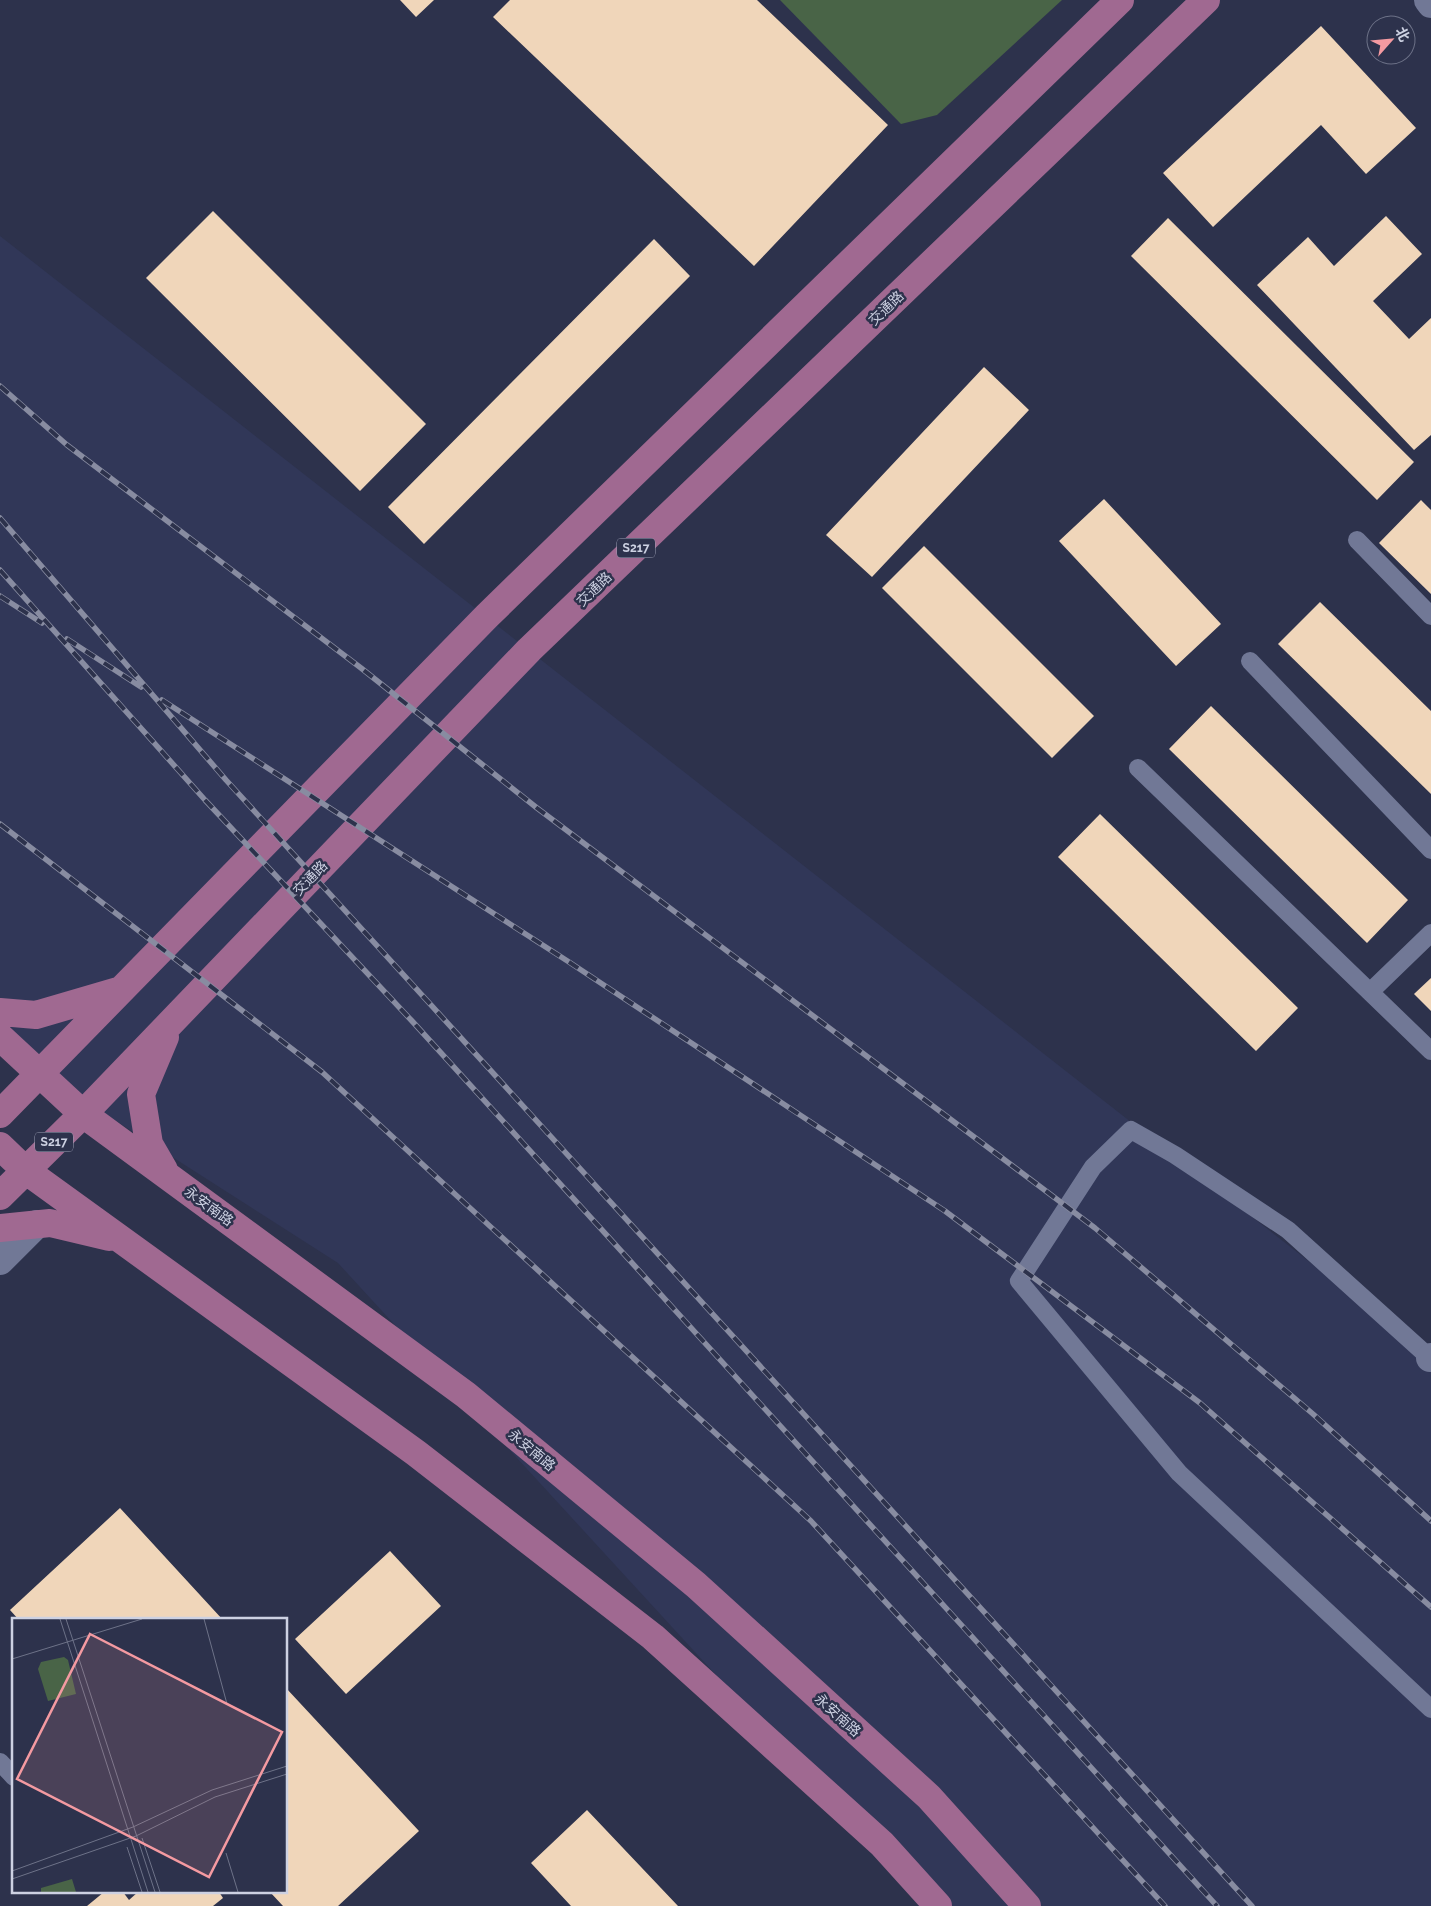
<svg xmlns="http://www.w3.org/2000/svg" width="1431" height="1906" font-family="Raleway,'Noto Sans SC',sans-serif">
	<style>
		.built { fill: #313758 }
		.green { fill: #496447 }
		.building { fill: #f0d6ba }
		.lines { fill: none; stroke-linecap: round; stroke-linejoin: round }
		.service { stroke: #717896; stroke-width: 18 }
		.minor { stroke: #717896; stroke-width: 28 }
		.tertiary { stroke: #717896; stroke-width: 28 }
		.primary { stroke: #a06991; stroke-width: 28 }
		.rail-casing { stroke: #888ca1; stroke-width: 5.5 }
		.rail { stroke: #2d324c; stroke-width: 4; stroke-dasharray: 11; stroke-linecap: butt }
		.labels { text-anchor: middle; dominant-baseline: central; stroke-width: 5; stroke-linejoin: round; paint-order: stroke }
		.shield { fill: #2d324c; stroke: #9da1b5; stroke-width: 1 }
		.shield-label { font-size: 12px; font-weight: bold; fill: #cdd1e2 }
		.street-label { font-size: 14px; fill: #cdd1e2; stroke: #2d324c }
		.inset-road { fill: none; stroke: #6d7288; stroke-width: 1 }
		.view { fill: #f49aa1; fill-opacity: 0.15; stroke: #f49aa1; stroke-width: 2.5 }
		.inset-edge { fill: none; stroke: #cdd1e2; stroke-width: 2.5 }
	</style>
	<rect width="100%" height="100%" fill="#2d324c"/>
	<!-- built -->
	<path class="built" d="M 0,236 L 1431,1357 L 1431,1906 L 928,1906 L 338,1263 L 41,1073 L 0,1036 Z"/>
	<!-- green -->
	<path class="green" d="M 780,0 L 1062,0 L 937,115 L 901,124 Z"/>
	<!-- building -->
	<path class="building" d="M 400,0 L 434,0 L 416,17 Z
		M 510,0 L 757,0 L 888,125 L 754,266 L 493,17 Z
		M 1321,26 L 1416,128 L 1366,174 L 1321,125 L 1213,227 L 1163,173 Z
		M 213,211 L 426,424 L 360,491 L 146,278 Z
		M 1386,216 L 1422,254 L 1373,301 L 1409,339 L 1431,318 L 1431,435 L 1414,450 L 1257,285 L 1308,237 L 1334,266 Z
		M 1168,218 L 1414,462 L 1377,500 L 1131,256 Z
		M 654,239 L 690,276 L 424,544 L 388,507 Z
		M 984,367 L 1029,410 L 872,577 L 826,535 Z
		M 1104,499 L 1221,624 L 1176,666 L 1059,541 Z
		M 1421,500 L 1431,510 L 1431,594 L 1379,543 Z
		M 924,546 L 1094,716 L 1052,758 L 882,588 Z
		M 1320,602 L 1431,711 L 1431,794 L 1278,644 Z
		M 1211,706 L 1408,900 L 1367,943 L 1169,749 Z
		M 1100,814 L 1298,1008 L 1256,1051 L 1058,857 Z
		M 1431,978 L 1431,1011 L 1414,994 Z
		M 120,1508 L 223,1620 L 19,1620 L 10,1610 Z
		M 390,1551 L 441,1606 L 346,1694 L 295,1639 Z
		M 286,1688 L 419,1831 L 338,1906 L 283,1906 L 270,1892 L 286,1892 Z
		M 587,1810 L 678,1906 L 571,1906 L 531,1863 Z
		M 104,1892 L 123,1892 L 129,1900 L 138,1892 L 219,1892 L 223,1898 L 213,1906 L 87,1906 Z"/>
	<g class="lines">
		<!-- service -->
		<path class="service" d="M 1357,540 L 1431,616
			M 1250,661 L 1431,850
			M 1138,768 L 1431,1051
			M 1371,991 L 1431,933
			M 1430,1358 L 1288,1230 L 1175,1155 L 1131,1130 L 1093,1167 L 1019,1281 L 1179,1473 L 1431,1709
			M 0,1762 L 14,1777"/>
		<!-- minor -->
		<path class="minor" d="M 1428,0 L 1431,4
			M 1430,1358 L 1431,1357"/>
		<!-- tertiary -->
		<path class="tertiary" d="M 0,1261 L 37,1224"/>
		<!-- primary -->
		<path class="primary" d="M 0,1012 L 36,1015 L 118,991
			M 0,1037 L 83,1114 L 466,1395 L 696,1585 L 929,1797 L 1027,1906
			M 0,1114 L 487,616 L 1120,0
			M 0,1146 L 25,1170 L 416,1453 L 653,1637 L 882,1844 L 938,1906
			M 164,1170 L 149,1144 L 141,1094 L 165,1037
			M 0,1196 L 83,1114 L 529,650 L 1206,0
			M 0,1228 L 50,1223 L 109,1237"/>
		<!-- rail casing -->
		<g class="rail-casing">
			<path id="rail" d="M 0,386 L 67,445 L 361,668 L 537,808 L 1095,1228 L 1313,1414 L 1431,1521
				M 0,518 L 226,780 L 1252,1906
				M 0,570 L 205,800 L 412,1021 L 1217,1906
				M 0,596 L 42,623
				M 67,639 L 141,687
				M 162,700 L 569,962 L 945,1211 L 1200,1403 L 1431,1607
				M 0,824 L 322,1072 L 811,1521 L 1165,1906"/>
		</g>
		<!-- rail -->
		<use href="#rail" class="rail"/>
	</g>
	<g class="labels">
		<!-- shield labels -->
		<g class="shield">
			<rect x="617" y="538.5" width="38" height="19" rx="4"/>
			<rect x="35" y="1132.5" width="38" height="19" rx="4"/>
		</g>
		<g class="shield-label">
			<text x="636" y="548">S217</text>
			<text x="54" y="1142">S217</text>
		</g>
		<!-- street labels -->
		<g class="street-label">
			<text transform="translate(886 308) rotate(-44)">交通路</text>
			<text transform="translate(594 589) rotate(-44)">交通路</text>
			<text transform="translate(310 878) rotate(-46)">交通路</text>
			<text transform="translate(209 1206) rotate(36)">永安南路</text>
			<text transform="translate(532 1450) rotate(40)">永安南路</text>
			<text transform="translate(838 1715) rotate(42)">永安南路</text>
		</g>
	</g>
	<!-- overview -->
	<g transform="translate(12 1618)">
		<rect width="275" height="275" fill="#2d324c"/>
		<path d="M 52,39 L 56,42 L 64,76 L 36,83 L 26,51 L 29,44 ZM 60,261 L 64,274 L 29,274 L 29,270 Z" fill="#496447"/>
		<path class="inset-road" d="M 48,1 L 136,274M 54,1 L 143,274M 192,1 L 215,86M 0,41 L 130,1M 130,220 L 148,274M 115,229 L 130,274M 214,235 L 226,274M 0,253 L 121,209 L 200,172 L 275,148M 0,261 L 124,218 L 203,179 L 275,156"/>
		<path class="view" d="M 78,16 L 270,114 L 197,259 L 5,161 Z"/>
		<rect width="275" height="275" class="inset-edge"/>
	</g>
	<!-- north arrow -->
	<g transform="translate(1391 40) rotate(63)"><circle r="24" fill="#2d324c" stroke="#6d7288"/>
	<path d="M0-4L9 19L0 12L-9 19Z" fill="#f49aa1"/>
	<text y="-8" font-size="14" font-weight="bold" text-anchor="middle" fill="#cdd1e2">北</text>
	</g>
</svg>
